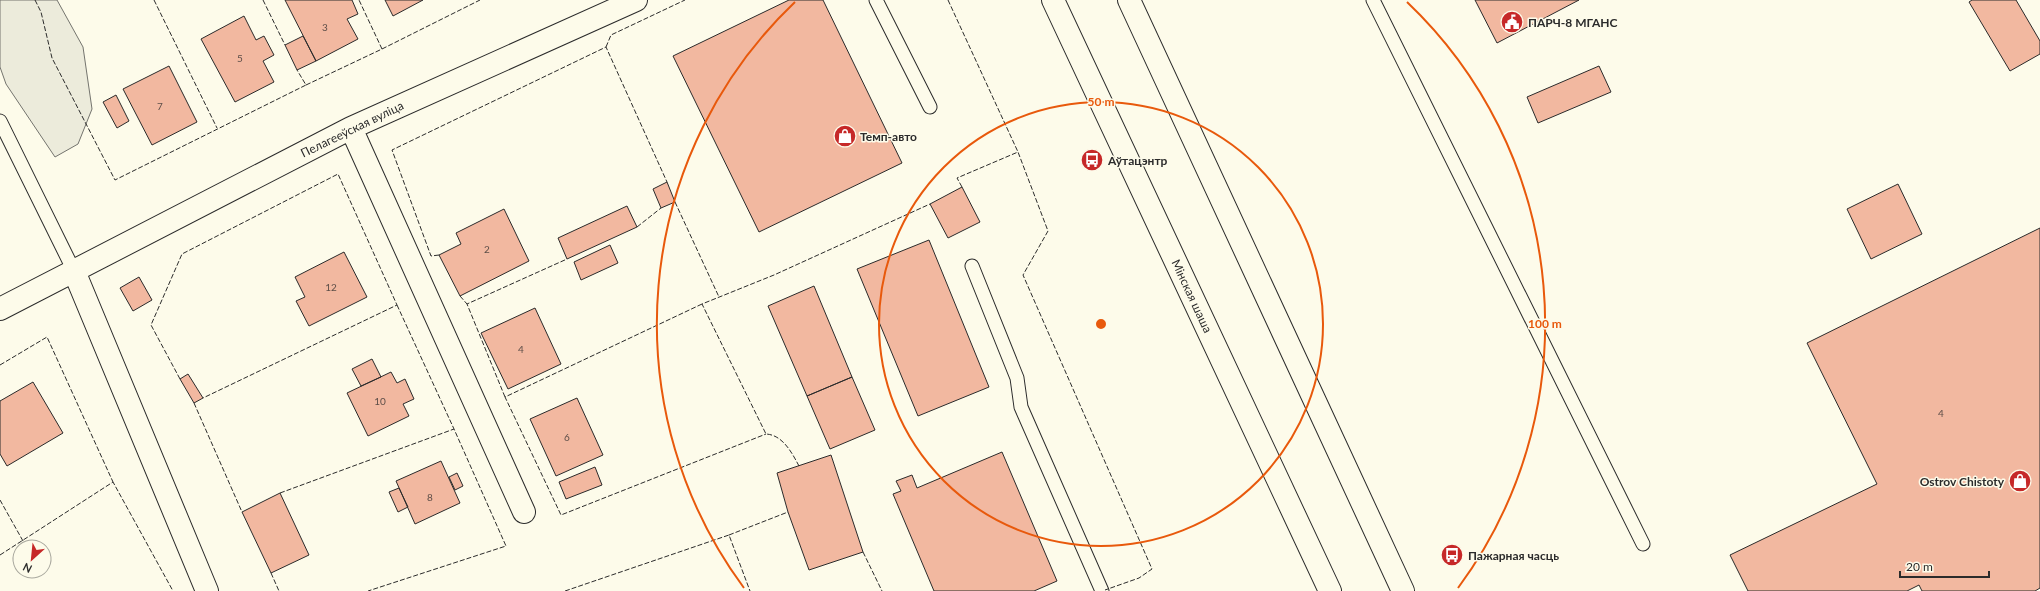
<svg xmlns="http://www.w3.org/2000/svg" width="2040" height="591" font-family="Lato,sans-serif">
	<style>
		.green { fill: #ecebdb; stroke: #74746e }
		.building { fill: #f2b8a0; stroke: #2b2b2b }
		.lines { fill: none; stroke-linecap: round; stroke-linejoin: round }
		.lane-casing { stroke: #2b2b2b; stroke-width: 15 }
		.street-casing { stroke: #2b2b2b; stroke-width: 24 }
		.primary-casing { stroke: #2b2b2b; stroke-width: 24 }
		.lane { stroke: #fdfbea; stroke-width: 13 }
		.street { stroke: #fdfbea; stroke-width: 22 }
		.primary { stroke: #fdfbea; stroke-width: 22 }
		.fence { stroke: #2b2b2b; stroke-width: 1; stroke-dasharray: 5 2; stroke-linecap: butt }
		.ring { fill: none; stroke: #e8590c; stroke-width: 2 }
		.labels { text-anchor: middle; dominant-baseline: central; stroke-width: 3; stroke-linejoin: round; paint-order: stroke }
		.number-label { font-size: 10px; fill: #5d4e48 }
		.poi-label { font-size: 12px; font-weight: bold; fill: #2b2b2b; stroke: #fdfbea; text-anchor: start }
		.street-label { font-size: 12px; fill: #2b2b2b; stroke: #fdfbea }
		.centre { fill: #e8590c; stroke: #fdfbea; stroke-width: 2 }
		.ring-label { font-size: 12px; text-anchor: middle; font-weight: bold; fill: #e8590c; stroke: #fdfbea; stroke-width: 3; stroke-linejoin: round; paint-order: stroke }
	</style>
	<rect width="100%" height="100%" fill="#fdfbea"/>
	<!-- green -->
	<path class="green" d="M 0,0 L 57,0 L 83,47 L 92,109 L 78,144 L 55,157 L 6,84 L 0,67 Z"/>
	<!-- building -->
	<path class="building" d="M 285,0 L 352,0 L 358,14 L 347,19 L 358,39 L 316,61 Z
		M 385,0 L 423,0 L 393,16 Z
		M 789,0 L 823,0 L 902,163 L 759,232 L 673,56 Z
		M 1475,0 L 1579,0 L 1497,43 Z
		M 1972,0 L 2016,0 L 2040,41 L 2040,54 L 2010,71 L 1969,2 Z
		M 244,16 L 256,40 L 264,36 L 274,55 L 263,61 L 274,82 L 235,102 L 201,39 Z
		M 303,36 L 316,61 L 297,70 L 285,45 Z
		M 169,66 L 197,122 L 152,145 L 123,89 Z
		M 1599,66 L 1611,92 L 1538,123 L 1527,97 Z
		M 116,95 L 129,121 L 117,128 L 103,102 Z
		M 667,182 L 675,202 L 661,208 L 653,189 Z
		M 1898,184 L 1922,234 L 1871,259 L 1847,209 Z
		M 962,187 L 980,222 L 948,238 L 930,204 Z
		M 627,206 L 637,227 L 567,259 L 558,238 Z
		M 504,209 L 529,261 L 460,296 L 439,255 L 461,244 L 456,233 Z
		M 2040,228 L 2040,588 L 2035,591 L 1922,591 L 1919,585 L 1907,591 L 1748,591 L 1730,555 L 1877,484 L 1807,343 Z
		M 929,240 L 989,387 L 918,416 L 857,269 Z
		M 610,245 L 618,263 L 581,280 L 574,262 Z
		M 344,252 L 367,297 L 309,326 L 296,301 L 305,297 L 295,277 Z
		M 139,277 L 152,300 L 133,311 L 120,288 Z
		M 814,286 L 852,377 L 807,396 L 768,306 Z
		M 535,308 L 561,364 L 508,389 L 481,333 Z
		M 372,359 L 381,377 L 361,386 L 352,369 Z
		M 391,372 L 397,383 L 405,379 L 414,399 L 403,404 L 409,416 L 368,436 L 347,393 Z
		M 188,374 L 203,398 L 194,403 L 180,379 Z
		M 852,377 L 875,430 L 830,449 L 807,396 Z
		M 33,382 L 63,433 L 7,466 L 0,454 L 0,401 Z
		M 577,398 L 603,455 L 556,476 L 530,419 Z
		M 1002,452 L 1057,581 L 1034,591 L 934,591 L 893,494 L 901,491 L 896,481 L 912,475 L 917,488 Z
		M 831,455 L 863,552 L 809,570 L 788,512 L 777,473 Z
		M 441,461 L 460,503 L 415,524 L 396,481 Z
		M 595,467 L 602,485 L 566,499 L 559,482 Z
		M 457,473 L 463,486 L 455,490 L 449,477 Z
		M 399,488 L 408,507 L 398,512 L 389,492 Z
		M 280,493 L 309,555 L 271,573 L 242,512 Z"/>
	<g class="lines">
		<!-- lane casing -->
		<g class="lane-casing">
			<path id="lane" d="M 876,0 L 930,107
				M 1373,0 L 1643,544
				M 0,121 L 74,271
				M 972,266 L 1017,378 L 1021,407 L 1102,591"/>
		</g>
		<!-- street casing -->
		<g class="street-casing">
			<path id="street" d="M 351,128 L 524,512
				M 74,271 L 207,591
				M 0,309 L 351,128 L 636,0"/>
		</g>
		<!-- primary casing -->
		<g class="primary-casing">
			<path id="primary" d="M 1053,0 L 1330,591
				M 1129,0 L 1403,591"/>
		</g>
		<!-- lane -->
		<use href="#lane" class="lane"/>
		<!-- street -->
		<use href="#street" class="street"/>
		<!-- primary -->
		<use href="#primary" class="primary"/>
		<!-- fence -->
		<path class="fence" d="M 35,0 L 41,12 L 52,58 L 115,180 L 306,85 L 297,70
			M 154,0 L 217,128
			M 263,0 L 285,45
			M 948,0 L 1018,152
			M 606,47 L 611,35 L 685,0
			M 382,49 L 480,0
			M 306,85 L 382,49 L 359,0
			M 962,187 L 957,178 L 1018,152 L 1048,231 L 1023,275 L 1152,569 L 1139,578 L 1105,590
			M 675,202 L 719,297
			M 637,227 L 661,208
			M 439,255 L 431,256 L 392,150 L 606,47 L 667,182
			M 460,296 L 467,304
			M 702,304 L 505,397 L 561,515 L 766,434
			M 397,305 L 454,429
			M 0,365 L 47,337 L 113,482
			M 180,379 L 151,325 L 182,254 L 338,174 L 397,305 L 203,398
			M 505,397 L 467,304 L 567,259
			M 194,403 L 242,512
			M 799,466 C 792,453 783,435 766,434 L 702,304 L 774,275 L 930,204
			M 280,493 L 454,429 L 506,546 L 368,591
			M 0,500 L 23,541
			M 729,535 L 788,512
			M 863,552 L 882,591
			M 0,555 L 113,482 L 173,591
			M 271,573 L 279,591
			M 565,591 L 729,535 L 750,591"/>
	</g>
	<!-- distance rings -->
	<g class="ring">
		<circle cx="1101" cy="324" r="222"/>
		<path d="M744 588A444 444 0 0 1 795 2M1407 2A444 444 0 0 1 1458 588"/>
	</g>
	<!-- icons -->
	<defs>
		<g id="civic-disc" transform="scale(1.15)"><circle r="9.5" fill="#c62828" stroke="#fdfbea"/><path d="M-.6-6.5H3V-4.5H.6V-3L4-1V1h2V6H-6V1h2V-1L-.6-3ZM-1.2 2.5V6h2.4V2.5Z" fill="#fff"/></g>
		<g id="shop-disc" transform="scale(1.15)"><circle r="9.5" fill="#c62828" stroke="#fdfbea"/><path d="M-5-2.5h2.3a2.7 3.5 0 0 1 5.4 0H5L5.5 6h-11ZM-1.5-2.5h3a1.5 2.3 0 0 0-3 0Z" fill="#fff"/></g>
		<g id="bus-disc" transform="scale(1.15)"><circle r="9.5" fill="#c62828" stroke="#fdfbea"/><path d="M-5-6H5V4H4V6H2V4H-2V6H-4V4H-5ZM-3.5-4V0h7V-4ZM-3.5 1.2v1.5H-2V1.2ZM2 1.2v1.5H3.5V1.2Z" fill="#fff"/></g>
	</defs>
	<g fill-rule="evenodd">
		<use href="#civic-disc" x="1512" y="22"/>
		<use href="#shop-disc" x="845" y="136"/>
		<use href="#bus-disc" x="1092" y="160"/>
		<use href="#shop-disc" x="2020" y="481"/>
		<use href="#bus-disc" x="1452" y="555"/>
	</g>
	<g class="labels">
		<!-- number labels -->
		<g class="number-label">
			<text x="325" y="27">3</text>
			<text x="240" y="58">5</text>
			<text x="160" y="106">7</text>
			<text x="487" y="249">2</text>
			<text x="331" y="287">12</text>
			<text x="521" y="349">4</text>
			<text x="380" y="401">10</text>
			<text x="1941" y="413">4</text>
			<text x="567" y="437">6</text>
			<text x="430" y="497">8</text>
		</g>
		<!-- poi labels -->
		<g class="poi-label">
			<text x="1528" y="22">ПАРЧ-8 МГАНС</text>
			<text x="860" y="136">Темп-авто</text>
			<text x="1108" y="160">Аўтацэнтр</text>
			<text x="2004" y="481" text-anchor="end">Ostrov Chistoty</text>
			<text x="1468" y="555">Пажарная часць</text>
		</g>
		<!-- street labels -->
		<g class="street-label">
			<text transform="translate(352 129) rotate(-26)">Пелагееўская вуліца</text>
			<text transform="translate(1192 296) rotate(65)">Мінская шаша</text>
		</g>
	</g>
	<circle cx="1101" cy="324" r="6" class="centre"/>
	<g class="ring-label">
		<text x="1101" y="106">50 m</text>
		<text x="1545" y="328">100 m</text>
	</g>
	<!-- north arrow -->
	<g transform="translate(32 559) rotate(207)"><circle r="19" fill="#fdfbea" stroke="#a9a89e"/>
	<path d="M0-3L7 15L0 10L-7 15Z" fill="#c62828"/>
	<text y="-6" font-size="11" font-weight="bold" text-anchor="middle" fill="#2b2b2b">N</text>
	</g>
	<!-- scale -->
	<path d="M1900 571v6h89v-6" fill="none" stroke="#2b2b2b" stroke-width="2"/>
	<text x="1906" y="571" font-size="12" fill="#2b2b2b" stroke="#fdfbea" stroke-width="3" paint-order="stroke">20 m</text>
</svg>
